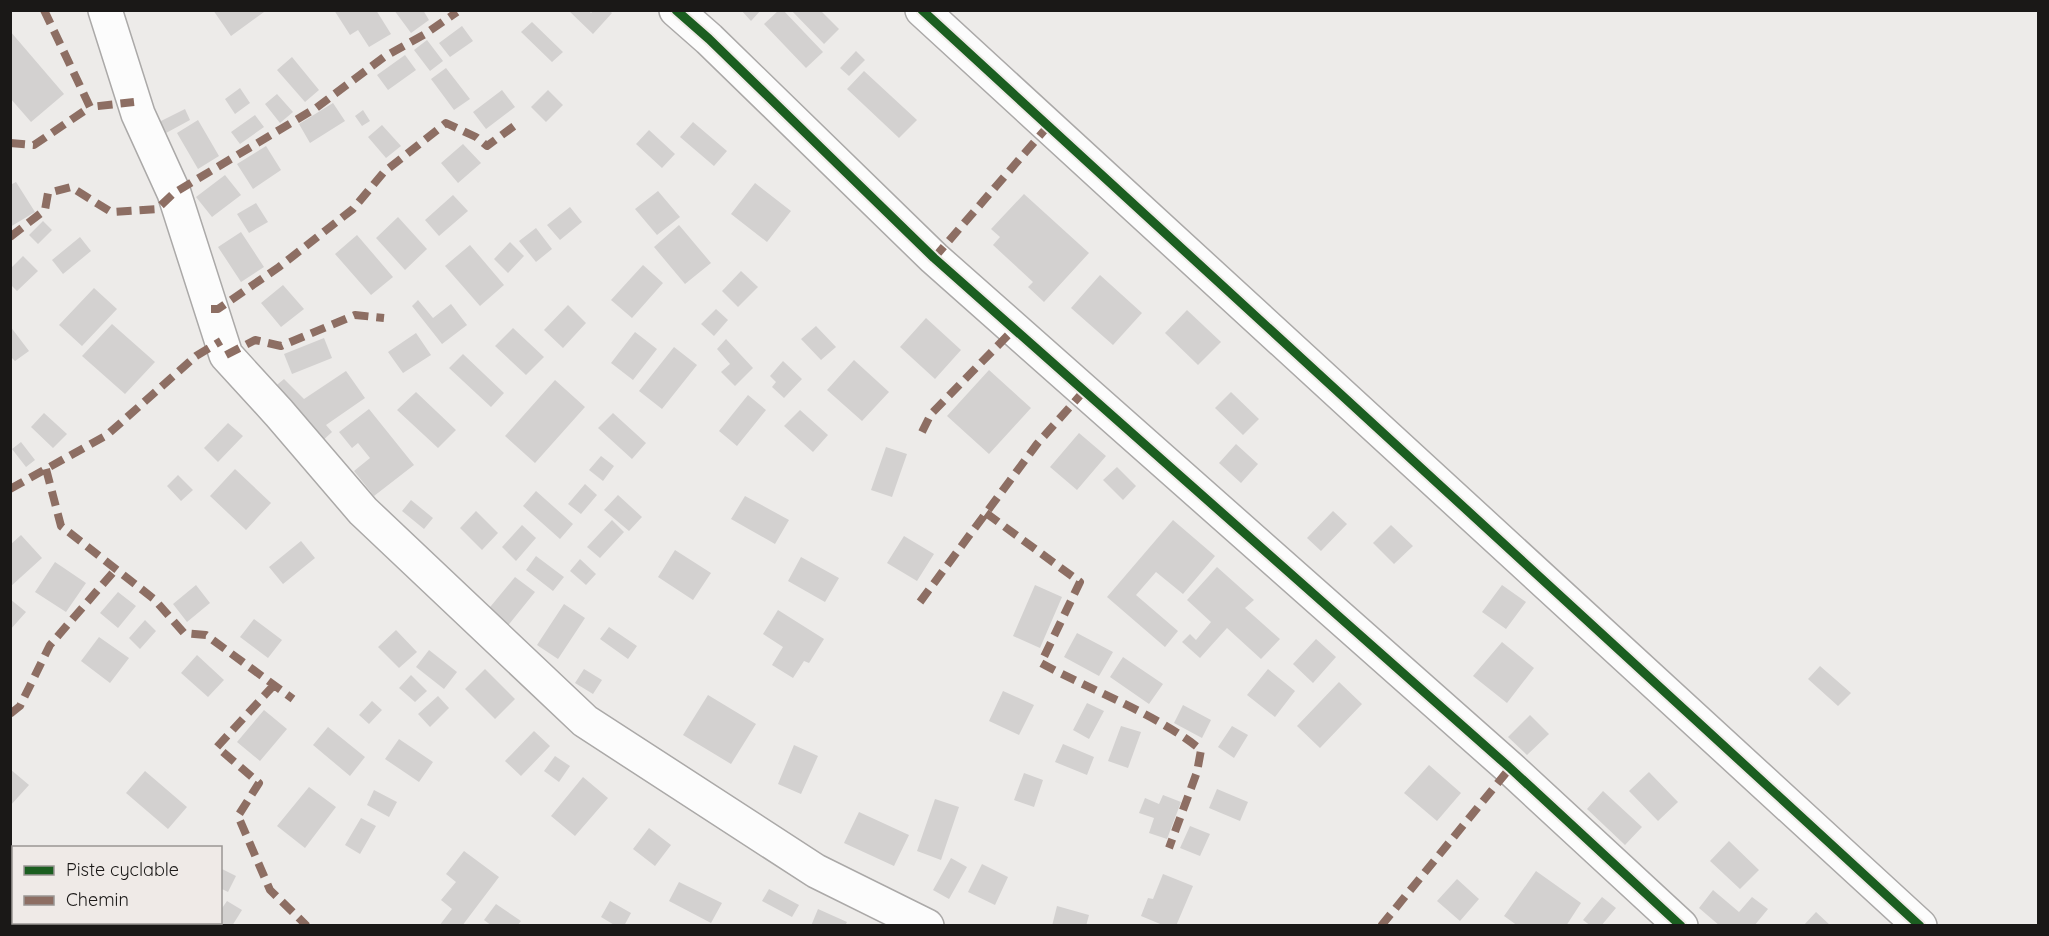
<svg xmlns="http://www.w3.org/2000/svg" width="2049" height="936" font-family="Quicksand,sans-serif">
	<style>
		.building { fill: #d3d1d0 }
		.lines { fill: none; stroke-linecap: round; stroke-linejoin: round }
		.minor-casing { stroke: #aba9a8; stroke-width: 36 }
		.minor { stroke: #fcfcfc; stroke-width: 33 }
		.quiet { stroke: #8d6e63; stroke-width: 8; stroke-dasharray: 15 8; stroke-linecap: butt }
		.cycleway-casing { stroke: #efeae7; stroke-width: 13 }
		.cycleway { stroke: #1b5e20; stroke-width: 9 }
	</style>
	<rect width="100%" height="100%" fill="#edebe9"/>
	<!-- building -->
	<path class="building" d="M 213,10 L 263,10 L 264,12 L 231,36 Z
		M 334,10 L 376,10 L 391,34 L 369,47 L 358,30 L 350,35 Z
		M 394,10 L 423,10 L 429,20 L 411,33 Z
		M 568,10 L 588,10 L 591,13 L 594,10 L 609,10 L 612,13 L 593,34 Z
		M 741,10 L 761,10 L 751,21 Z
		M 779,10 L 783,10 L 823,52 L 806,68 L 764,24 Z
		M 791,10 L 820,10 L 839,29 L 824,44 Z
		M 532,22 L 563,52 L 552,62 L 521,32 Z
		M 462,26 L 473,41 L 450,57 L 439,43 Z
		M 10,31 L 64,94 L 31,122 L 10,98 Z
		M 427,40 L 443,61 L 430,71 L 414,50 Z
		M 856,51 L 865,60 L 849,76 L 840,68 Z
		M 405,55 L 416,70 L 388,90 L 377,75 Z
		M 292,57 L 319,90 L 305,102 L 277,70 Z
		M 446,68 L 470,99 L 454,110 L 431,79 Z
		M 864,71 L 917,120 L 899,138 L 847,89 Z
		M 240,88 L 250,103 L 235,114 L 225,99 Z
		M 502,90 L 515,107 L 486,129 L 473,112 Z
		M 548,90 L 563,105 L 546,122 L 531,107 Z
		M 277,94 L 293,112 L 280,123 L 265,104 Z
		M 333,103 L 345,121 L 310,143 L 299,124 Z
		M 185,109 L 190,120 L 166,133 L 159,122 Z
		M 363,110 L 370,121 L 362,126 L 355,116 Z
		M 255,115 L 264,127 L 240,144 L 231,132 Z
		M 198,120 L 219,156 L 198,169 L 177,133 Z
		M 693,122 L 727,151 L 714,166 L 680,137 Z
		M 382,125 L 401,146 L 386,158 L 368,137 Z
		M 649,130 L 675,154 L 662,168 L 636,144 Z
		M 463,144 L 481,163 L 458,183 L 441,163 Z
		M 266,146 L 281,170 L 253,189 L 237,164 Z
		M 225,175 L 241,195 L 212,217 L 196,197 Z
		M 16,182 L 35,212 L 10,227 L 10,185 Z
		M 755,183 L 791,211 L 767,242 L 731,214 Z
		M 658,191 L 680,217 L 657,235 L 635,209 Z
		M 1024,194 L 1089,253 L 1044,302 L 1028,287 L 1033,282 L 993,245 L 1000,237 L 991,229 Z
		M 453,195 L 468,211 L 439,236 L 425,220 Z
		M 256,203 L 268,222 L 249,233 L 237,214 Z
		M 570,207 L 582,222 L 560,240 L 547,225 Z
		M 398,217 L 427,249 L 405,270 L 376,238 Z
		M 43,221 L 52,230 L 38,244 L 29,235 Z
		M 679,225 L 711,263 L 685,284 L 654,247 Z
		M 536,228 L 552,249 L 536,262 L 519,241 Z
		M 241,232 L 264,267 L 241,282 L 218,247 Z
		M 357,235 L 393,277 L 371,295 L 335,254 Z
		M 80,237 L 91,251 L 63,274 L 52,260 Z
		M 510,242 L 524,256 L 508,273 L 494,259 Z
		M 470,245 L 504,285 L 480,306 L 445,266 Z
		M 23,256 L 38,271 L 17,291 L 10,284 L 10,269 Z
		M 643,265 L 663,283 L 632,318 L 611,300 Z
		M 741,271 L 758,287 L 738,307 L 722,291 Z
		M 1100,275 L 1142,313 L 1113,345 L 1071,308 Z
		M 283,285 L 304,309 L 281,327 L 261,303 Z
		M 94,288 L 117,309 L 82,346 L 59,325 Z
		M 418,300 L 433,318 L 451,304 L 467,325 L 442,344 L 412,306 Z
		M 568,305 L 586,323 L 563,348 L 544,330 Z
		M 716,309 L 728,320 L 714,336 L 701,324 Z
		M 1187,310 L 1221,342 L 1198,365 L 1165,333 Z
		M 926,318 L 961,350 L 935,379 L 900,347 Z
		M 112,324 L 155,362 L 125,394 L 82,356 Z
		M 10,326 L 29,351 L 15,361 L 10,356 Z
		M 816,326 L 836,347 L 821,360 L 801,339 Z
		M 513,328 L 544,357 L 526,375 L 495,346 Z
		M 635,332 L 657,349 L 633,380 L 611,363 Z
		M 416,333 L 431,355 L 403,373 L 388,352 Z
		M 324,338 L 332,358 L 292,374 L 284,354 Z
		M 726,339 L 753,368 L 735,386 L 721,372 L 730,364 L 717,349 Z
		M 674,347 L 697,365 L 662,409 L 639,391 Z
		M 463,354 L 504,393 L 491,407 L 449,368 Z
		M 854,360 L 889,392 L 862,421 L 827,390 Z
		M 783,361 L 802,379 L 784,398 L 772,387 L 776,382 L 770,376 Z
		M 989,370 L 1031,408 L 989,454 L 947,416 Z
		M 346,371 L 365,398 L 326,425 L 332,432 L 320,443 L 272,389 L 284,379 L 304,399 Z
		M 555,380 L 585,407 L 535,463 L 505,436 Z
		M 416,392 L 456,430 L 438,448 L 397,410 Z
		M 1231,392 L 1259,419 L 1243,435 L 1215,408 Z
		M 748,395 L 766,410 L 737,446 L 719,431 Z
		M 369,409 L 414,465 L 374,496 L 354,471 L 370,458 L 358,443 L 352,448 L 339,432 Z
		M 800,410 L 828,435 L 813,452 L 784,426 Z
		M 44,413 L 67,434 L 53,448 L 31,427 Z
		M 613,413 L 646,443 L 632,459 L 598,428 Z
		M 228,423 L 243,436 L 218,462 L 204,448 Z
		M 1079,433 L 1106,456 L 1077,490 L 1050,467 Z
		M 21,442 L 35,460 L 26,467 L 12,449 Z
		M 1236,444 L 1258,464 L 1241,483 L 1219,463 Z
		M 886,447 L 907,454 L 892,497 L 871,490 Z
		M 601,456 L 614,466 L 603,481 L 589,470 Z
		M 1117,467 L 1136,486 L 1123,500 L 1103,480 Z
		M 235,469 L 271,503 L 246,530 L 210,496 Z
		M 178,475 L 193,490 L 181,501 L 167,486 Z
		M 585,484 L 597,495 L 581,514 L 568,504 Z
		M 536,491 L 573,524 L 560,539 L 523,506 Z
		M 618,495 L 642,517 L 629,531 L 604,510 Z
		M 745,496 L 789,520 L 775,544 L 731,519 Z
		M 411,500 L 433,518 L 424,529 L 402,511 Z
		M 476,511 L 498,533 L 482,550 L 460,528 Z
		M 1333,511 L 1347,524 L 1321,551 L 1307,538 Z
		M 612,520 L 624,532 L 600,558 L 587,547 Z
		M 1173,520 L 1215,556 L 1183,594 L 1156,572 L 1136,595 L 1178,631 L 1165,647 L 1107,597 Z
		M 522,525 L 536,538 L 516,561 L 502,547 Z
		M 1391,525 L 1413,546 L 1394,564 L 1373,543 Z
		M 21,535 L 42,558 L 10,587 L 10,545 Z
		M 904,536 L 934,554 L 917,581 L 887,563 Z
		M 301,541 L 315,558 L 283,584 L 269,567 Z
		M 675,550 L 711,573 L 693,600 L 658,577 Z
		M 536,556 L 564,577 L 553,591 L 526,570 Z
		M 801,557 L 839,578 L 825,602 L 788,581 Z
		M 580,559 L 596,574 L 586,585 L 570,571 Z
		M 55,562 L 86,583 L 66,612 L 35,592 Z
		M 1217,567 L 1254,600 L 1245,608 L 1280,639 L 1261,659 L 1227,628 L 1200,658 L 1182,642 L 1190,634 L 1196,640 L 1211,622 L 1187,600 Z
		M 515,577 L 535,592 L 506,628 L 486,612 Z
		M 196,585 L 210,603 L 187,622 L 173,604 Z
		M 1035,585 L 1062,597 L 1040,648 L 1013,636 Z
		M 1502,585 L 1526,602 L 1506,629 L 1482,612 Z
		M 118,592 L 136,606 L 118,628 L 100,613 Z
		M 10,599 L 26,612 L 10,630 Z
		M 564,604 L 585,618 L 558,659 L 537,645 Z
		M 778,610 L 824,639 L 809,663 L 804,661 L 793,678 L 772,665 L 783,647 L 763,634 Z
		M 254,619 L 282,640 L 268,658 L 240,637 Z
		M 145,620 L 156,631 L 140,649 L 129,638 Z
		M 609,627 L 637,646 L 628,659 L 600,639 Z
		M 396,630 L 417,652 L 399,668 L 378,647 Z
		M 1077,633 L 1113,652 L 1099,676 L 1064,657 Z
		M 99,637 L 129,658 L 110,683 L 81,661 Z
		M 1316,639 L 1336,657 L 1313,683 L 1293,664 Z
		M 1502,642 L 1534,668 L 1507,703 L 1473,676 Z
		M 429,650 L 457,672 L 444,689 L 416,667 Z
		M 197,655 L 224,680 L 208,697 L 181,673 Z
		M 1123,657 L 1163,684 L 1149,704 L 1110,677 Z
		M 1820,666 L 1851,693 L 1838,706 L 1808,679 Z
		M 485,669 L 515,699 L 495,719 L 465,689 Z
		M 584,669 L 602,680 L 593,694 L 575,683 Z
		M 1268,669 L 1295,691 L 1275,717 L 1247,695 Z
		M 411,675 L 427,691 L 415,702 L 399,688 Z
		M 1339,682 L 1362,704 L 1320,748 L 1297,726 Z
		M 1003,691 L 1034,705 L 1019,735 L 989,721 Z
		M 708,695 L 756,724 L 731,764 L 683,735 Z
		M 438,696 L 449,708 L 430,727 L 418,714 Z
		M 372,701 L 382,710 L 369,724 L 359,715 Z
		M 1087,703 L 1104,711 L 1089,739 L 1073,730 Z
		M 1183,705 L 1211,720 L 1202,738 L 1174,723 Z
		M 264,710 L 287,729 L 260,761 L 237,742 Z
		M 1530,715 L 1549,734 L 1527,755 L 1508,737 Z
		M 1121,726 L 1141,732 L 1128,768 L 1108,761 Z
		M 1232,726 L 1248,735 L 1234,758 L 1218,747 Z
		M 328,727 L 365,757 L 350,776 L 313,745 Z
		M 534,731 L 550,746 L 521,776 L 505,761 Z
		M 399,739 L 433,762 L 419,782 L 385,759 Z
		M 1063,744 L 1094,757 L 1087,775 L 1055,762 Z
		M 794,745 L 818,756 L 801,794 L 778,784 Z
		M 555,756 L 570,766 L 559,782 L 544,771 Z
		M 1429,765 L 1461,793 L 1437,821 L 1404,793 Z
		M 10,769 L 29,785 L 10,806 Z
		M 145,771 L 187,807 L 168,829 L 126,793 Z
		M 1649,772 L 1678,802 L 1658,821 L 1629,791 Z
		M 1024,773 L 1043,780 L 1034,807 L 1014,800 Z
		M 583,777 L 608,798 L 575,836 L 551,816 Z
		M 309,787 L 336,807 L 305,848 L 277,826 Z
		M 1217,789 L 1248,802 L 1240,821 L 1209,808 Z
		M 374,790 L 397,802 L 389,817 L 367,805 Z
		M 1603,791 L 1642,827 L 1625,845 L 1587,809 Z
		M 1163,795 L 1181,802 L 1167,839 L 1149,833 L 1154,818 L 1139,813 L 1145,798 L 1159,804 Z
		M 935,799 L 959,807 L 941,860 L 917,851 Z
		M 859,812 L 909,835 L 894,866 L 844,843 Z
		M 361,818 L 376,826 L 360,854 L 345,845 Z
		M 1190,826 L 1210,834 L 1200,856 L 1180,848 Z
		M 649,828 L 671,845 L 655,866 L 633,849 Z
		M 1729,841 L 1759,870 L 1740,889 L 1710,861 Z
		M 464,851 L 499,877 L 462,926 L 439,926 L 452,909 L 441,900 L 456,882 L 446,874 Z
		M 951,858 L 967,867 L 949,899 L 933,890 Z
		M 982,864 L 1008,877 L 995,905 L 968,892 Z
		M 220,868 L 236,876 L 228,892 L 220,888 Z
		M 1536,871 L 1581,903 L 1566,926 L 1518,926 L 1504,916 Z
		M 1163,874 L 1193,886 L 1176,926 L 1165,926 L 1141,916 L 1148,898 L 1153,899 Z
		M 1457,879 L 1479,899 L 1460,921 L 1437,901 Z
		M 679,882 L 722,903 L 711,923 L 669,901 Z
		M 769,889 L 799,905 L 792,917 L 762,901 Z
		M 1713,890 L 1739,912 L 1752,897 L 1768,909 L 1754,926 L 1720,926 L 1699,908 Z
		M 1602,897 L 1616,908 L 1601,926 L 1591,926 L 1583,920 Z
		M 227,901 L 242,910 L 232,926 L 211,926 L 213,922 L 220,922 L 220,911 Z
		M 610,901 L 631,913 L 624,926 L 616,926 L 601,917 Z
		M 496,904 L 521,921 L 517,926 L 492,926 L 484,920 Z
		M 1057,906 L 1089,915 L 1086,926 L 1052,926 Z
		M 818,909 L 847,922 L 845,926 L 811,926 Z
		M 1816,912 L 1831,926 L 1803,926 Z"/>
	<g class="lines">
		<!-- minor casing -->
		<g class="minor-casing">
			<path id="minor" d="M 105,10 L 138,114 L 174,193 L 226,355 L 279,413 L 363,511 L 585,721 L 816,871 L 927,926
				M 676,10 L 709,39 L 934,258 L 1510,768 L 1681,926
				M 922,10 L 1920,926
				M 10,916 L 14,920"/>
		</g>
		<!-- minor -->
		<use href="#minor" class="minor"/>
		<!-- quiet -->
		<path class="quiet" d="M 44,10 L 90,107 L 134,102
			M 10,143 L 34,145 L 90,107
			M 10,237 L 45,210 L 48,193 L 71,187 L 111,212 L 157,209 L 174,193 L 316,108 L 384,57 L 425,34 L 457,12
			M 934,258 L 1049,125
			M 211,309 L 218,309 L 279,267 L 353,209 L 384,172 L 446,123 L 476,137 L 487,146 L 514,126
			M 226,355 L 255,340 L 281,346 L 355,315 L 384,318
			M 922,432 L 931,414 L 1014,329
			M 46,469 L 61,526 L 154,599 L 184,633 L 206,635 L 293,699
			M 10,489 L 107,435 L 196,356 L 221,341
			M 986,513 L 1080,582 L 1041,663 C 1090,690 1159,715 1201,750 L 1197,772 L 1169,848
			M 920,602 L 1037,444 L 1084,391
			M 274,685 L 217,747 L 259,783 L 238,816 L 270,890 L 307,926
			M 10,714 L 20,706 L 50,645 L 116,569
			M 1381,926 L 1510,768"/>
		<!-- cycleway casing -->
		<g class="cycleway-casing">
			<path id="cycleway" d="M 676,10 L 709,39 L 934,258 L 1510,768 L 1681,926
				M 922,10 L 1920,926"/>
		</g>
		<!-- cycleway -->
		<use href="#cycleway" class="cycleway"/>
	</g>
	<!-- border -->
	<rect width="2049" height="936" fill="none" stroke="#1a1817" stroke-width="24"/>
	<!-- legend -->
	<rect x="12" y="846" width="210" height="78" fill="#efeae7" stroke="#9a9694" stroke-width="1.5"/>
	<rect x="24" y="866" width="30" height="9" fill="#1b5e20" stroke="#9a9694" stroke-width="1.5"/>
	<text x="66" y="876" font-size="18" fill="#1a1817">Piste cyclable</text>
	<rect x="24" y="896" width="30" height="9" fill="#8d6e63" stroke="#9a9694" stroke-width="1.5"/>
	<text x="66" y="906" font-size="18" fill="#1a1817">Chemin</text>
</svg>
